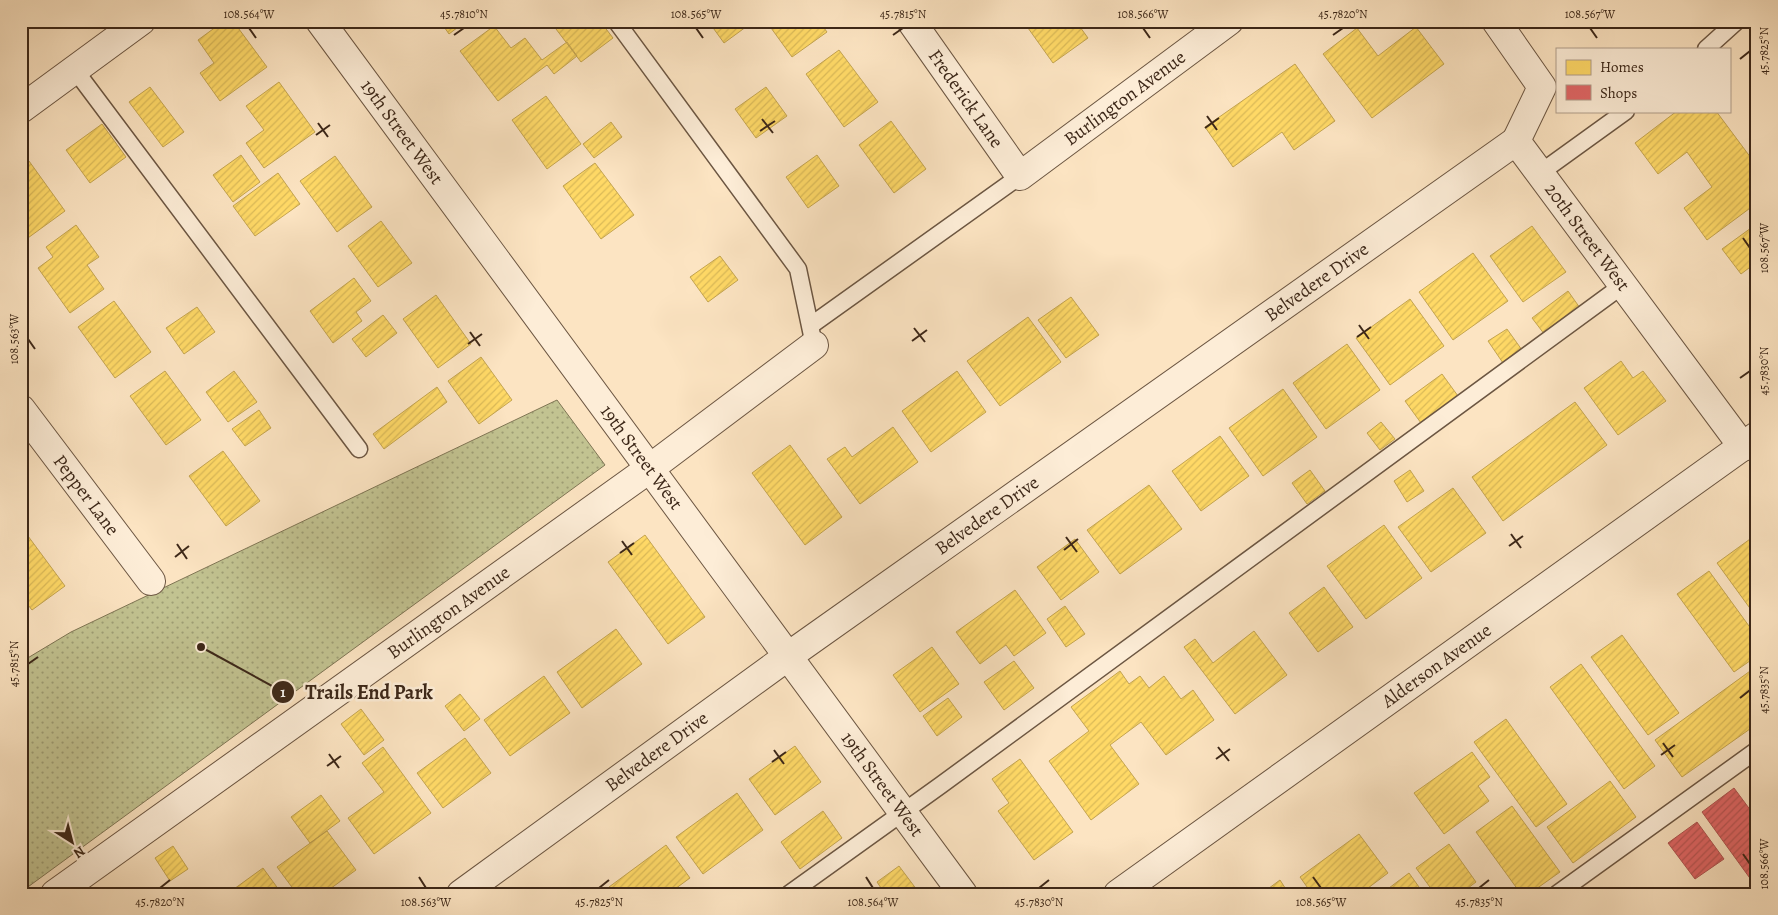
<svg xmlns="http://www.w3.org/2000/svg" width="1778" height="915" font-family="Alegreya,serif">
	<style>
		.grass { fill: url(#grass-dots); stroke: #7f7554 }
		.homes { fill: url(#homes-hatch); stroke: #c4a44f }
		.shops { fill: url(#shops-hatch); stroke: #af534f }
		.lines { fill: none; stroke-linecap: round; stroke-linejoin: round }
		.service-casing { stroke: #6c5642; stroke-width: 19 }
		.minor-casing { stroke: #6c5642; stroke-width: 30 }
		.tertiary-casing { stroke: #6c5642; stroke-width: 30 }
		.service { stroke: #fdedd7; stroke-width: 16 }
		.minor { stroke: #fdedd7; stroke-width: 28 }
		.tertiary { stroke: #fdedd7; stroke-width: 28 }
		.ticks { fill: none; stroke: #3c2718; stroke-width: 2 }
		.labels { text-anchor: middle; dominant-baseline: central; stroke-width: 5; stroke-linejoin: round; paint-order: stroke }
		.street-label { font-size: 19px; fill: #3c2718; stroke: #fdedd7 }
		.leader { fill: none; stroke: #3c2718; stroke-width: 2 }
		.callout-dot { fill: #3c2718; stroke: #fdedd7; stroke-width: 2 }
		.mark-label { font-size: 15px; text-anchor: middle; font-weight: bold; fill: #fff }
		.callout-label { font-size: 20px; text-anchor: middle; font-weight: bold; fill: #3c2718; stroke: #fdedd7; stroke-width: 5; stroke-linejoin: round; paint-order: stroke }
		.neatline { fill: none; stroke: #3c2718; stroke-width: 2 }
		.ticks-label { font-size: 12px; text-anchor: middle; fill: #3c2718 }
	</style>
	<defs>
		<pattern id="grass-dots" width="8" height="8" patternUnits="userSpaceOnUse" patternTransform="scale(1.25)"><rect width="8" height="8" fill="#c2c391"/><path d="M2 2h.1M6 6h.1" fill="none" stroke="#9f9e75" stroke-width="1.8" stroke-linecap="round"/></pattern>
		<pattern id="homes-hatch" width="6" height="6" patternUnits="userSpaceOnUse" patternTransform="scale(1.25)"><rect width="6" height="6" fill="#ffd966"/><path d="M-1 1l2-2M0 6l6-6M5 7l2-2" fill="none" stroke="#dbba58"/></pattern>
		<pattern id="shops-hatch" width="6" height="6" patternUnits="userSpaceOnUse" patternTransform="scale(1.25)"><rect width="6" height="6" fill="#e06666"/><path d="M-1 1l2-2M0 6l6-6M5 7l2-2" fill="none" stroke="#b75453"/></pattern>
	</defs>
	<rect width="100%" height="100%" fill="#fce4c2"/>
	<filter id="stains"><feTurbulence type="fractalNoise" baseFrequency=".004" numOctaves="4"/><feColorMatrix values="0 0 0 0 .2 0 0 0 0 .09 0 0 0 0 .02 0 0 0 .5 -.17"/></filter>
	<radialGradient id="worn" r=".72"><stop offset=".6" stop-color="#630" stop-opacity="0"/><stop offset="1" stop-color="#630" stop-opacity=".3"/></radialGradient>
	<!-- grass -->
	<path class="grass" d="M 557,400 L 605,465 L 21,892 L 21,662 L 71,632 Z"/>
	<!-- homes -->
	<path class="homes" d="M 224,21 L 233,21 L 267,67 L 220,101 L 200,73 L 214,63 L 198,40 Z
		M 440,21 L 466,21 L 449,34 Z
		M 567,21 L 600,21 L 613,38 L 581,62 L 556,29 Z
		M 716,21 L 748,21 L 750,24 L 724,43 L 711,25 Z
		M 766,21 L 819,21 L 827,32 L 792,57 Z
		M 1023,21 L 1088,21 L 1080,27 L 1088,38 L 1053,63 Z
		M 494,26 L 511,48 L 525,38 L 542,60 L 567,42 L 577,56 L 554,74 L 547,65 L 498,101 L 460,51 Z
		M 1416,27 L 1444,64 L 1372,118 L 1323,54 L 1357,28 L 1378,56 Z
		M 839,50 L 878,102 L 844,127 L 806,74 Z
		M 1295,64 L 1335,121 L 1294,150 L 1282,132 L 1233,167 L 1205,127 Z
		M 279,82 L 315,132 L 264,168 L 246,143 L 264,130 L 246,106 Z
		M 150,87 L 184,132 L 163,147 L 129,102 Z
		M 766,87 L 787,116 L 756,138 L 735,109 Z
		M 546,96 L 581,144 L 547,169 L 512,120 Z
		M 1677,111 L 1716,111 L 1757,166 L 1757,203 L 1707,240 L 1684,208 L 1712,187 L 1687,152 L 1658,174 L 1635,143 Z
		M 891,121 L 926,169 L 894,193 L 859,145 Z
		M 611,122 L 622,137 L 594,158 L 583,144 Z
		M 102,124 L 126,157 L 90,183 L 66,150 Z
		M 241,155 L 260,182 L 233,202 L 213,175 Z
		M 817,155 L 839,186 L 808,208 L 786,177 Z
		M 335,156 L 372,207 L 337,232 L 300,181 Z
		M 29,161 L 65,211 L 21,243 L 21,166 Z
		M 595,163 L 634,215 L 601,239 L 563,186 Z
		M 278,173 L 300,204 L 255,236 L 233,206 Z
		M 381,221 L 412,263 L 378,287 L 348,246 Z
		M 76,225 L 99,257 L 87,265 L 104,289 L 70,313 L 38,268 L 53,257 L 46,247 Z
		M 1532,226 L 1566,272 L 1523,302 L 1490,256 Z
		M 1751,228 L 1757,236 L 1757,262 L 1741,274 L 1722,249 Z
		M 1473,253 L 1508,301 L 1453,340 L 1419,292 Z
		M 720,256 L 738,280 L 708,302 L 690,277 Z
		M 354,278 L 371,301 L 356,312 L 362,321 L 333,343 L 310,311 Z
		M 1568,291 L 1580,308 L 1545,335 L 1532,318 Z
		M 436,295 L 471,344 L 438,368 L 403,319 Z
		M 1071,297 L 1099,335 L 1066,358 L 1038,320 Z
		M 1410,299 L 1444,346 L 1390,385 L 1356,338 Z
		M 114,301 L 151,352 L 115,378 L 78,327 Z
		M 197,307 L 215,332 L 184,354 L 166,328 Z
		M 383,315 L 397,333 L 366,357 L 352,339 Z
		M 1028,317 L 1061,362 L 1000,406 L 967,361 Z
		M 1507,329 L 1522,350 L 1503,363 L 1488,341 Z
		M 1347,344 L 1380,390 L 1326,429 L 1293,383 Z
		M 481,357 L 512,400 L 479,424 L 448,381 Z
		M 1621,361 L 1633,378 L 1643,371 L 1666,401 L 1618,435 L 1584,388 Z
		M 165,371 L 201,420 L 166,445 L 130,396 Z
		M 234,371 L 257,402 L 228,422 L 206,392 Z
		M 957,371 L 986,412 L 931,452 L 902,411 Z
		M 1442,374 L 1458,396 L 1421,423 L 1405,401 Z
		M 437,387 L 447,402 L 384,449 L 373,434 Z
		M 1283,389 L 1317,437 L 1263,476 L 1229,428 Z
		M 1575,402 L 1607,445 L 1503,521 L 1472,477 Z
		M 259,410 L 271,428 L 245,446 L 232,429 Z
		M 1381,422 L 1395,439 L 1380,450 L 1367,433 Z
		M 893,427 L 918,462 L 860,504 L 827,459 L 845,447 L 852,457 Z
		M 1220,436 L 1249,476 L 1201,511 L 1172,471 Z
		M 790,445 L 842,517 L 805,545 L 752,473 Z
		M 223,451 L 260,501 L 226,526 L 189,476 Z
		M 1310,470 L 1325,491 L 1307,504 L 1292,483 Z
		M 1410,470 L 1424,491 L 1407,502 L 1394,481 Z
		M 1149,485 L 1182,529 L 1120,574 L 1087,530 Z
		M 1453,488 L 1486,533 L 1431,572 L 1398,527 Z
		M 1384,525 L 1422,578 L 1366,619 L 1327,566 Z
		M 1757,534 L 1757,618 L 1717,563 Z
		M 645,535 L 705,617 L 668,644 L 608,562 Z
		M 28,536 L 65,586 L 32,610 L 21,596 L 21,541 Z
		M 1075,539 L 1099,572 L 1061,600 L 1037,567 Z
		M 1709,571 L 1757,637 L 1757,656 L 1734,672 L 1677,594 Z
		M 1324,587 L 1353,627 L 1318,652 L 1289,613 Z
		M 1015,590 L 1046,633 L 1014,656 L 1006,645 L 980,664 L 956,632 Z
		M 1065,606 L 1085,634 L 1066,647 L 1047,619 Z
		M 616,629 L 642,664 L 582,708 L 557,672 Z
		M 1254,631 L 1287,675 L 1235,714 L 1184,647 L 1195,639 L 1213,663 Z
		M 1622,635 L 1679,713 L 1648,735 L 1591,657 Z
		M 932,647 L 959,684 L 920,712 L 893,675 Z
		M 1014,661 L 1034,688 L 1004,710 L 984,682 Z
		M 1581,664 L 1655,766 L 1624,789 L 1550,687 Z
		M 1757,666 L 1757,724 L 1682,777 L 1655,740 Z
		M 1120,671 L 1129,684 L 1140,676 L 1149,688 L 1164,676 L 1181,699 L 1193,690 L 1214,720 L 1166,755 L 1141,722 L 1110,745 L 1139,784 L 1091,820 L 1049,761 L 1089,731 L 1071,707 Z
		M 544,676 L 570,713 L 510,756 L 484,720 Z
		M 460,694 L 480,719 L 464,731 L 445,706 Z
		M 948,698 L 962,717 L 937,736 L 923,716 Z
		M 361,709 L 384,740 L 364,755 L 341,724 Z
		M 1506,719 L 1567,804 L 1536,827 L 1474,742 Z
		M 465,738 L 491,773 L 443,808 L 417,773 Z
		M 795,746 L 821,782 L 775,815 L 749,779 Z
		M 383,747 L 431,813 L 374,854 L 348,818 L 384,792 L 362,763 Z
		M 1472,752 L 1490,777 L 1478,786 L 1489,801 L 1444,834 L 1414,793 Z
		M 1020,759 L 1073,832 L 1034,860 L 998,811 L 1009,803 L 992,779 Z
		M 1610,781 L 1636,817 L 1573,863 L 1547,827 Z
		M 737,793 L 763,830 L 703,874 L 676,837 Z
		M 321,795 L 340,821 L 310,843 L 291,817 Z
		M 1512,806 L 1560,872 L 1529,894 L 1521,894 L 1476,832 Z
		M 823,811 L 842,838 L 800,869 L 781,842 Z
		M 327,831 L 356,870 L 323,894 L 297,894 L 277,867 Z
		M 1359,834 L 1388,873 L 1360,894 L 1312,894 L 1300,877 Z
		M 1449,844 L 1476,882 L 1460,894 L 1435,894 L 1416,868 Z
		M 666,845 L 690,878 L 668,894 L 614,894 L 609,887 Z
		M 173,846 L 188,869 L 170,881 L 155,858 Z
		M 899,866 L 920,894 L 885,894 L 877,882 Z
		M 263,868 L 282,894 L 227,894 Z
		M 1409,873 L 1424,894 L 1381,894 Z
		M 1280,880 L 1289,894 L 1261,894 Z"/>
	<!-- shops -->
	<path class="shops" d="M 1734,788 L 1757,819 L 1757,888 L 1702,812 Z
		M 1697,822 L 1724,859 L 1695,879 L 1668,843 Z"/>
	<g class="lines">
		<!-- service casing -->
		<g class="service-casing">
			<path id="service" d="M 616,21 L 798,269 L 814,345
				M 1706,49 L 1737,21
				M 75,70 L 359,449
				M 1540,173 L 1626,111
				M 810,326 L 1020,176
				M 789,894 L 941,785 L 1623,285
				M 1557,894 L 1757,750"/>
		</g>
		<!-- minor casing -->
		<g class="minor-casing">
			<g id="minor">
				<path id="s1" d="M 320,21 L 963,894"/>
				<path id="s2" d="M 911,21 L 1020,176 L 1229,21"/>
				<path id="s3" d="M 1496,21 L 1542,87 L 1516,141 L 1743,447"/>
				<path id="s4" d="M 21,409 L 151,581"/>
				<path id="s5" d="M 55,894 L 649,469 L 814,345"/>
				<path id="s6" d="M 461,894 L 787,657 L 1516,141"/>
				<path id="s7" d="M 1118,894 L 1757,436"/>
			</g>
		</g>
		<!-- tertiary casing -->
		<g class="tertiary-casing">
			<path id="tertiary" d="M 21,109 L 141,21"/>
		</g>
		<!-- service -->
		<use href="#service" class="service"/>
		<!-- minor -->
		<use href="#minor" class="minor"/>
		<!-- tertiary -->
		<use href="#tertiary" class="tertiary"/>
	</g>
	<!-- ticks -->
	<path class="ticks" d="M 249,28 L 256,38M 696,28 L 703,38M 1143,28 L 1150,38M 1590,28 L 1597,38M 454,35 L 464,28M 893,35 L 903,28M 1333,35 L 1343,28M 1740,59 L 1750,51M 1207,116 L 1217,130M 762,119 L 773,133M 318,123 L 328,137M 1205,128 L 1219,118M 760,131 L 775,121M 316,135 L 330,125M 1743,238 L 1750,248M 1359,325 L 1369,339M 914,328 L 925,342M 470,332 L 480,346M 1357,337 L 1371,327M 28,339 L 35,349M 912,341 L 927,330M 468,344 L 482,334M 1740,378 L 1750,371M 1511,534 L 1521,548M 1066,537 L 1077,552M 622,541 L 632,555M 177,544 L 187,559M 1509,546 L 1523,536M 1064,550 L 1078,539M 620,553 L 634,543M 175,557 L 189,546M 28,664 L 38,657M 1740,698 L 1750,690M 1663,743 L 1673,757M 1218,747 L 1229,761M 774,750 L 784,764M 329,754 L 339,768M 1661,755 L 1675,745M 1216,759 L 1230,749M 772,762 L 786,752M 327,766 L 341,756M 1743,854 L 1750,864M 419,877 L 426,888M 866,877 L 873,888M 1313,877 L 1321,888M 160,888 L 170,880M 599,888 L 609,880M 1039,888 L 1049,880M 1479,888 L 1489,880"/>
	<g class="labels">
		<!-- street labels -->
		<g class="street-label">
			<text stroke="none"><textPath href="#s2" startOffset="95">Frederick Lane</textPath></text>
			<text stroke="none"><textPath href="#s2" startOffset="320">Burlington Avenue</textPath></text>
			<text stroke="none"><textPath href="#s1" startOffset="138">19th Street West</textPath></text>
			<text stroke="none"><textPath href="#s3" startOffset="260">20th Street West</textPath></text>
			<text stroke="none"><textPath href="#s6" startOffset="1052">Belvedere Drive</textPath></text>
			<text stroke="none"><textPath href="#s1" startOffset="542">19th Street West</textPath></text>
			<text stroke="none"><textPath href="#s4" startOffset="108">Pepper Lane</textPath></text>
			<text stroke="none"><textPath href="#s6" startOffset="648">Belvedere Drive</textPath></text>
			<text stroke="none"><textPath href="#s5" startOffset="484">Burlington Avenue</textPath></text>
			<text stroke="none"><textPath href="#s7" startOffset="392">Alderson Avenue</textPath></text>
			<text stroke="none"><textPath href="#s6" startOffset="242">Belvedere Drive</textPath></text>
			<text stroke="none"><textPath href="#s1" startOffset="948">19th Street West</textPath></text>
		</g>
	</g>
	<!-- callouts -->
	<path class="leader" d="M201 647L283 692"/>
	<g class="callout-dot">
		<circle cx="201" cy="647" r="5"/>
		<circle cx="283" cy="692" r="12"/>
	</g>
	<g class="mark-label">
		<text x="283" y="697">1</text>
	</g>
	<g class="callout-label">
		<text x="369" y="699">Trails End Park</text>
	</g>
	<!-- margin -->
	<rect width="1778" height="915" fill="none" stroke="#fce4c2" stroke-width="55"/>
	<!-- legend -->
	<rect x="1556" y="48" width="175" height="65" fill="#fdedd7" stroke="#b09e8b"/>
	<rect x="1566" y="60" width="25" height="15" fill="#ffd966" stroke="#b09e8b"/>
	<text x="1600" y="72" font-size="15" fill="#3c2718">Homes</text>
	<rect x="1566" y="85" width="25" height="15" fill="#e06666" stroke="#b09e8b"/>
	<text x="1600" y="98" font-size="15" fill="#3c2718">Shops</text>
	<!-- north arrow -->
	<g transform="translate(72 842) rotate(144)" stroke="#fdedd7" stroke-width="4" paint-order="stroke">
	<path d="M0-4L9 19L0 12L-9 19Z" fill="#3c2718"/>
	<text y="-8" font-size="14" font-weight="bold" text-anchor="middle" fill="#3c2718">N</text>
	</g>
	<rect x="28" y="28" width="1722" height="860" class="neatline"/>
	<g class="ticks-label">
		<text x="249" y="18">108.564°W</text>
		<text x="464" y="18">45.7810°N</text>
		<text x="696" y="18">108.565°W</text>
		<text x="903" y="18">45.7815°N</text>
		<text x="1143" y="18">108.566°W</text>
		<text x="1343" y="18">45.7820°N</text>
		<text x="1590" y="18">108.567°W</text>
		<text transform="translate(1764 51) rotate(-90)" y="4">45.7825°N</text>
		<text transform="translate(1764 248) rotate(-90)" y="4">108.567°W</text>
		<text transform="translate(14 339) rotate(-90)" y="4">108.563°W</text>
		<text transform="translate(1764 371) rotate(-90)" y="4">45.7830°N</text>
		<text transform="translate(14 664) rotate(-90)" y="4">45.7815°N</text>
		<text transform="translate(1764 690) rotate(-90)" y="4">45.7835°N</text>
		<text transform="translate(1764 864) rotate(-90)" y="4">108.566°W</text>
		<text x="160" y="906">45.7820°N</text>
		<text x="426" y="906">108.563°W</text>
		<text x="599" y="906">45.7825°N</text>
		<text x="873" y="906">108.564°W</text>
		<text x="1039" y="906">45.7830°N</text>
		<text x="1321" y="906">108.565°W</text>
		<text x="1479" y="906">45.7835°N</text>
	</g>
	<rect width="100%" height="100%" filter="url(#stains)"/>
	<rect width="100%" height="100%" fill="url(#worn)"/>
</svg>
